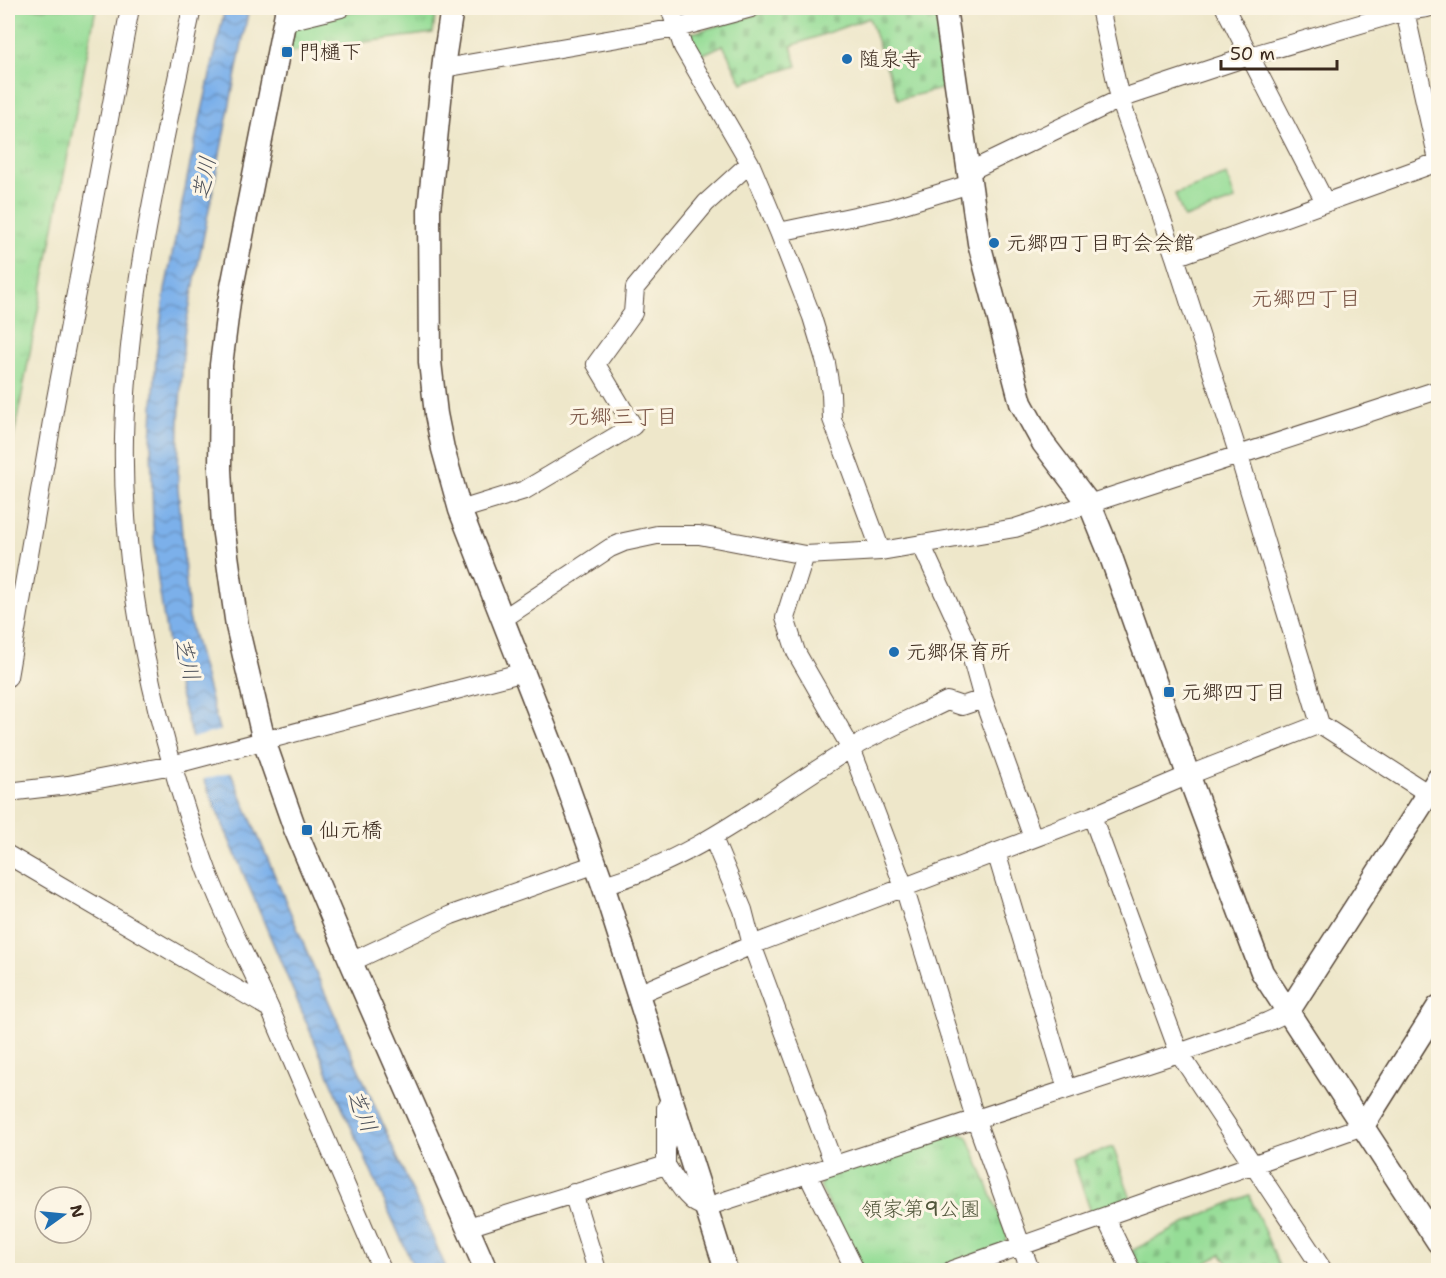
<svg xmlns="http://www.w3.org/2000/svg" width="1446" height="1278" font-family="'Shantell Sans','Klee One',sans-serif">
	<style>
		.grass { fill: url(#grass-tufts); stroke: #68845a; stroke-width: 1.5 }
		.cemetery { fill: url(#cemetery-stones); stroke: #68845a; stroke-width: 1.5 }
		.pitch { fill: #96dd97; stroke: #68845a; stroke-width: 1.5 }
		.water { fill: url(#water-waves); stroke: #5c6d84; stroke-width: 1.5 }
		.pier { fill: #eee7ca }
		.lines { fill: none; stroke-linecap: round; stroke-linejoin: round }
		.minor-casing { stroke: #564638; stroke-width: 20 }
		.tertiary-casing { stroke: #564638; stroke-width: 25 }
		.minor { stroke: #fff; stroke-width: 18 }
		.tertiary { stroke: #fff; stroke-width: 22 }
		.poi-dot { fill: #1f6fb2; stroke: #fcf5e5; stroke-width: 2 }
		.labels { text-anchor: middle; dominant-baseline: central; stroke-width: 6; stroke-linejoin: round; paint-order: stroke }
		.poi-label { font-size: 21px; fill: #3b2a1e; stroke: #fcf5e5; text-anchor: start }
		.park-label { font-size: 21px; fill: #52573c; stroke: #fcf5e5 }
		.water-label { font-size: 22px; font-style: italic; fill: #4e525b; stroke: #fcf5e5 }
		.neighbourhood-label { font-size: 22px; fill: #7a5646; stroke: #fcf5e5 }
	</style>
	<defs>
		<pattern id="grass-tufts" width="24" height="20" patternUnits="userSpaceOnUse" patternTransform="scale(1.5)"><rect width="24" height="20" fill="#96dd97"/><path d="M3 7l-1-3M5 7V3M7 7l1-3M15 17l-1-3M17 17v-4M19 17l1-3" fill="none" stroke="#82be82"/></pattern>
		<pattern id="cemetery-stones" width="16" height="16" patternUnits="userSpaceOnUse" patternTransform="scale(1.5)"><rect width="16" height="16" fill="#96dd97"/><path d="M2 7V4a2 2 0 0 1 4 0v3zM10 15v-3a2 2 0 0 1 4 0v3z" fill="#82be82"/></pattern>
		<pattern id="water-waves" width="16" height="10" patternUnits="userSpaceOnUse" patternTransform="scale(1.5)"><rect width="16" height="10" fill="#7cb0ea"/><path d="M0 5q4-4 8 0t8 0" fill="none" stroke="#678fbd"/></pattern>
	</defs>
	<rect width="100%" height="100%" fill="#fcf5e5"/>
	<filter id="ink" filterUnits="userSpaceOnUse"><feTurbulence type="fractalNoise" baseFrequency=".0167" numOctaves="2"/><feDisplacementMap in="SourceGraphic" scale="12" xChannelSelector="R" yChannelSelector="G"/><feConvolveMatrix kernelMatrix="1 2 1 2 8 2 1 2 1" color-interpolation-filters="sRGB"/></filter>
	<filter id="wash" filterUnits="userSpaceOnUse"><feTurbulence type="fractalNoise" baseFrequency=".008" numOctaves="4" result="noise"/><feDisplacementMap in="SourceGraphic" scale="24" xChannelSelector="R" yChannelSelector="G"/><feGaussianBlur stdDeviation="1.35" result="paint"/><feColorMatrix in="noise" values="0 0 0 0 0 0 0 0 0 0 0 0 0 0 0 0 0 1.4 0 .05"/><feComposite in="paint" operator="in"/></filter>
	<g filter="url(#wash)">
		<rect width="100%" height="100%" fill="#eee7ca"/>
		<!-- grass -->
		<path class="grass" d="M 8,8 L 96,8 L 8,467 Z
			M 367,8 L 436,8 L 433,33 L 289,52 L 292,27 Z
			M 959,1133 L 968,1137 L 1008,1236 L 1003,1245 L 931,1270 L 861,1270 L 820,1186 L 824,1177 Z"/>
		<!-- cemetery -->
		<path class="cemetery" d="M 779,8 L 937,8 L 946,88 L 898,99 L 869,18 L 791,46 L 797,66 L 742,83 L 723,45 L 697,57 L 687,38 L 689,34 Z
			M 1113,1147 L 1132,1202 L 1092,1215 L 1073,1160 Z
			M 1249,1195 L 1281,1270 L 1233,1270 L 1221,1254 L 1195,1270 L 1137,1270 L 1129,1252 L 1204,1214 Z"/>
		<!-- pitch -->
		<path class="pitch" d="M 1227,175 L 1235,200 L 1184,218 L 1175,194 Z"/>
		<!-- water -->
		<path class="water" d="M 225,8 L 249,8 L 184,335 L 179,423 L 178,487 L 189,618 L 230,770 L 314,968 L 447,1270 L 415,1270 L 344,1111 L 203,778 L 176,680 L 167,638 L 158,581 L 153,526 L 151,442 L 156,357 L 165,290 L 189,169 Z"/>
		<!-- pier -->
		<path class="pier" d="M 222,730 L 234,771 L 201,780 L 189,739 Z"/>
	</g>
	<g filter="url(#ink)">
		<g class="lines">
			<!-- minor casing -->
			<g class="minor-casing">
				<path id="minor" d="M 192,8 C 163,148 127,294 124,438 C 121,583 157,735 207,870 C 225,918 249,963 270,1009 C 308,1096 344,1183 382,1270
					M 670,8 L 683,47 L 750,163 L 779,232 L 812,317 L 826,363 L 831,394 L 832,419 L 881,551
					M 1100,8 L 1120,99 L 1175,257 L 1239,456 L 1320,724 L 1438,800
					M 1225,8 L 1325,202
					M 1405,8 L 1405,11 L 1438,160
					M 284,22 L 341,8
					M 444,68 L 677,28 L 751,8
					M 968,172 L 1120,99 L 1250,56 L 1405,11 L 1427,8
					M 779,232 L 888,209 L 970,184
					M 1175,257 L 1438,162
					M 460,510 L 525,490 L 633,426 L 596,364 L 633,313 L 635,288 L 706,203 L 750,163
					M 922,546 L 969,648 L 983,699 L 1033,838
					M 805,555 L 785,618 L 796,652 L 851,748 L 904,887 L 975,1118 L 1030,1270
					M 503,619 L 610,548 L 624,542 L 657,535 L 699,535 L 805,555 L 881,551 L 1015,528 L 1438,390
					M 8,677 L 55,404 L 130,8
					M 8,792 L 68,785 L 172,765 L 524,672
					M 1092,816 L 1179,1053 L 1323,1270
					M 713,838 L 743,910 L 752,945 L 834,1165
					M 996,852 L 1067,1089
					M 8,855 L 269,1008
					M 603,885 C 695,860 769,798 850,749 C 880,731 915,717 947,701 L 962,706 L 983,699
					M 351,962 L 451,915 L 596,864
					M 638,994 L 752,945 L 1092,816 L 1189,775 L 1320,724
					M 666,1165 L 666,1108 L 671,1098
					M 807,1173 L 855,1270
					M 573,1193 L 597,1270
					M 1105,1217 L 1131,1270
					M 468,1227 L 666,1165 C 675,1178 688,1205 706,1207 L 1179,1053 L 1267,1022 L 1288,1012
					M 952,1270 L 1363,1126"/>
			</g>
			<!-- tertiary casing -->
			<g class="tertiary-casing">
				<path id="tertiary" d="M 287,8 L 229,302 L 221,365 L 220,469 L 223,527 L 237,626 L 264,741 L 295,829 L 351,962 L 486,1270
					M 452,8 L 444,60 L 429,210 L 430,362 L 436,414 L 443,449 L 460,510 L 564,776 L 603,885 L 726,1270
					M 945,8 L 979,243 L 1021,403 L 1043,443 L 1090,505 L 1110,554 L 1185,766 L 1262,972 L 1438,1242
					M 1288,1012 L 1438,779
					M 1363,1126 L 1438,1007"/>
			</g>
			<!-- minor -->
			<use href="#minor" class="minor"/>
			<!-- tertiary -->
			<use href="#tertiary" class="tertiary"/>
		</g>
	</g>
	<!-- markers -->
	<g class="poi-dot">
		<rect x="281" y="46" width="12" height="12" rx="3"/>
		<circle cx="847" cy="59" r="6"/>
		<circle cx="994" cy="243" r="6"/>
		<circle cx="894" cy="652" r="6"/>
		<rect x="1163" y="686" width="12" height="12" rx="3"/>
		<rect x="301" y="824" width="12" height="12" rx="3"/>
	</g>
	<g class="labels">
		<!-- poi labels -->
		<g class="poi-label">
			<text x="299" y="52">門樋下</text>
			<text x="859" y="59">随泉寺</text>
			<text x="1006" y="243">元郷四丁目町会会館</text>
			<text x="906" y="652">元郷保育所</text>
			<text x="1181" y="692">元郷四丁目</text>
			<text x="319" y="830">仙元橋</text>
		</g>
		<!-- park labels -->
		<g class="park-label">
			<text x="921" y="1209">領家第9公園</text>
		</g>
		<!-- water labels -->
		<g class="water-label">
			<text transform="translate(204 178) rotate(-79)">芝川</text>
			<text transform="translate(187 659) rotate(75)">芝川</text>
			<text transform="translate(362 1111) rotate(67)">芝川</text>
		</g>
		<!-- neighbourhood labels -->
		<g class="neighbourhood-label">
			<text x="1306" y="298">元郷四丁目</text>
			<text x="623" y="416">元郷三丁目</text>
		</g>
	</g>
	<!-- margin -->
	<rect width="1446" height="1278" fill="none" stroke="#fcf5e5" stroke-width="30"/>
	<!-- north arrow -->
	<g transform="translate(63 1215) rotate(75)"><circle r="28" fill="#fcf5e5" stroke="#afa495" stroke-width="1.5"/>
	<path d="M0-4.5L10 22L0 15L-10 22Z" fill="#1f6fb2"/>
	<text y="-9" font-size="16" font-weight="bold" text-anchor="middle" fill="#3b2a1e">N</text>
	</g>
	<!-- scale -->
	<path d="M1221 60v9h116v-9" fill="none" stroke="#3b2a1e" stroke-width="3"/>
	<text x="1230" y="60" font-size="18" fill="#3b2a1e" stroke="#fcf5e5" stroke-width="4.5" paint-order="stroke">50 m</text>
</svg>
